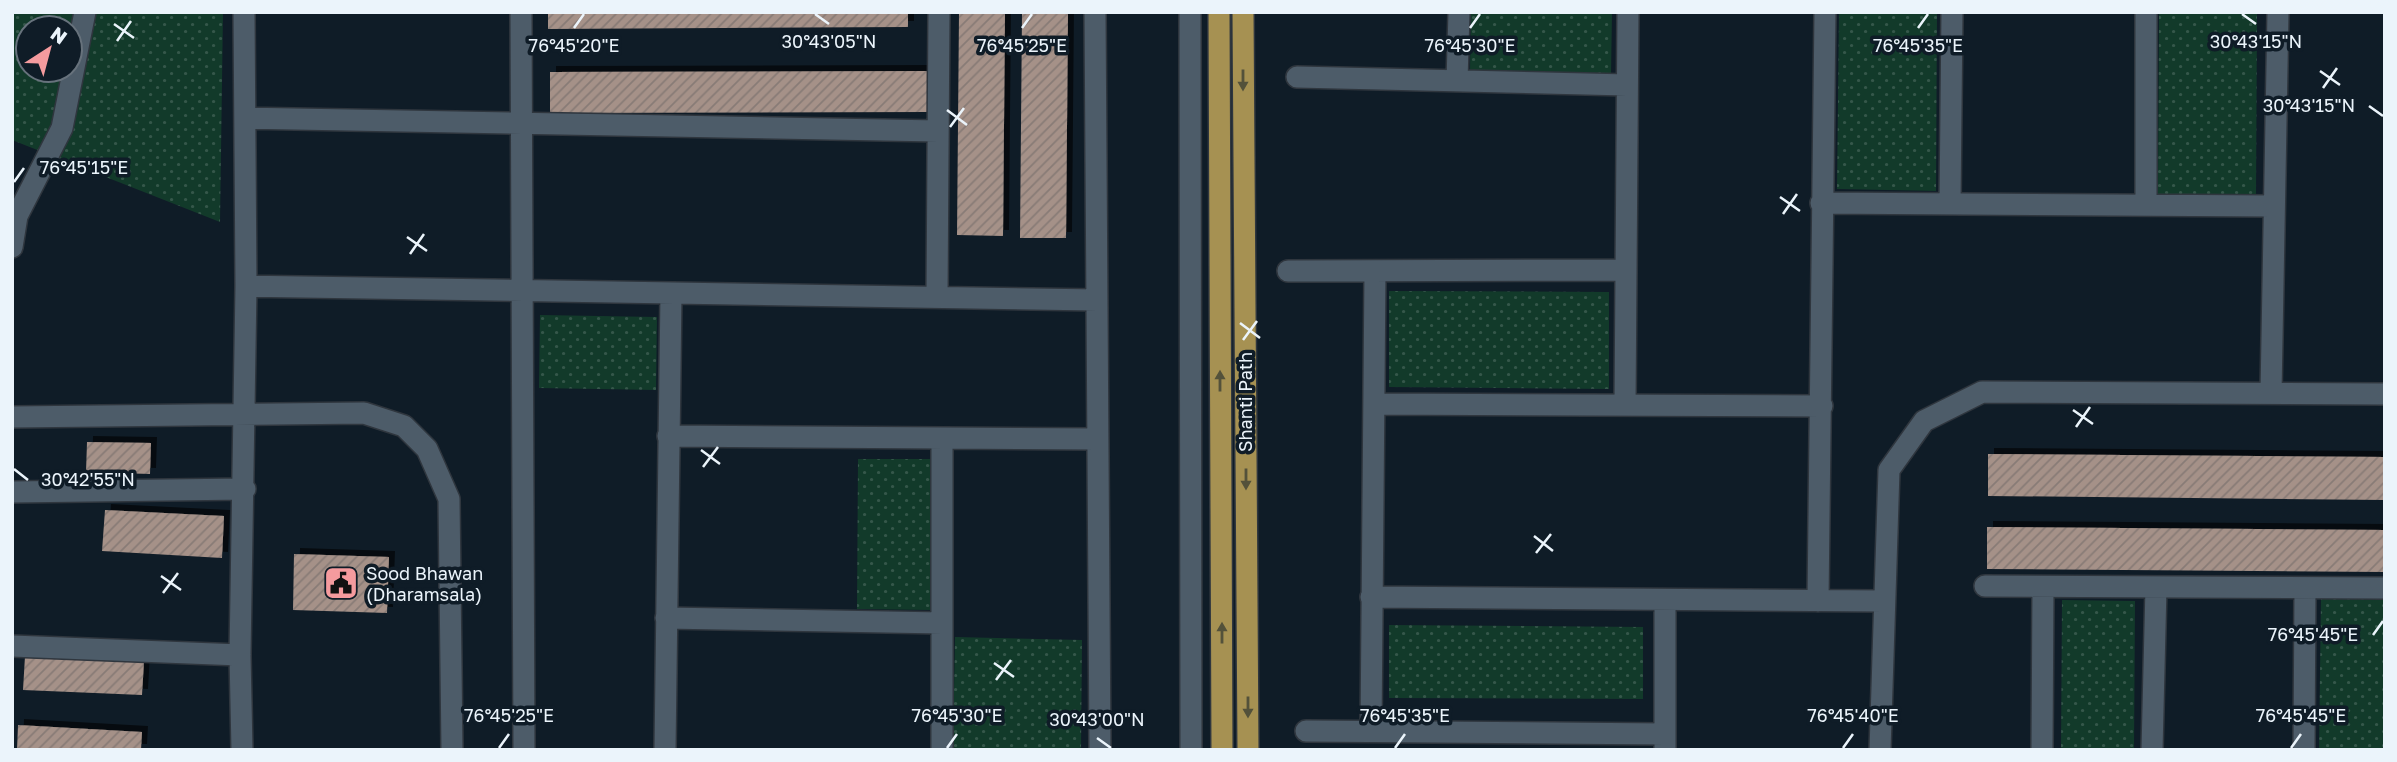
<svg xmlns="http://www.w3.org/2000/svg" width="2397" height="762" font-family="'Golos Text',sans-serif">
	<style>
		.park { fill: url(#park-dots); fill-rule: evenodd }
		.building { fill: url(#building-hatch); filter: url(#shadow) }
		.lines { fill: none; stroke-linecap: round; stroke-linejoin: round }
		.minor-casing { stroke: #2f363e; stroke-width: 24 }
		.major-casing { stroke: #2f363e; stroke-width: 24 }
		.minor { stroke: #4d5c69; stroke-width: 21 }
		.major { stroke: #a69152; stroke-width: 21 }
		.oneway { fill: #53513a }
		.ticks { fill: none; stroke: #ebf4fb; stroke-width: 2.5 }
		.labels { text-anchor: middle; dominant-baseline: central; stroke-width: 7; stroke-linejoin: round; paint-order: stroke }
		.street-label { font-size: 18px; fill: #ebf4fb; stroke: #0f1c27 }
		.poi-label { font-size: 18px; fill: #ebf4fb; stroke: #0f1c27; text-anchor: start }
		.ticks-label { font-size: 18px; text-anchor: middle; fill: #ebf4fb; stroke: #0f1c27; stroke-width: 7; stroke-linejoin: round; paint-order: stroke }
	</style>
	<defs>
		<pattern id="park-dots" width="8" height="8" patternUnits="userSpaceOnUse" patternTransform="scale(1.75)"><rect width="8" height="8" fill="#123a2a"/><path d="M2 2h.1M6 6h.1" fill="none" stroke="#35574a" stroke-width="1.8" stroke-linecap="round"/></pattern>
		<pattern id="building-hatch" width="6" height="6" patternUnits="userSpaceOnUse" patternTransform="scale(1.75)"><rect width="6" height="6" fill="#a59188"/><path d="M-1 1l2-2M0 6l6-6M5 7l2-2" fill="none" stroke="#887b76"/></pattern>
		<filter id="shadow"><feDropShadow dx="6" dy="-6" stdDeviation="0" flood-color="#0009"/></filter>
	</defs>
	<rect width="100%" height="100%" fill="#0f1c27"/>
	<!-- park -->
	<path class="park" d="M 13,12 L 223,12 L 220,222 L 12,140 ZM 28,28 L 70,28 L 70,70 L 28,70 Z
		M 1471,12 L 1612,12 L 1611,74 L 1470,71 Z
		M 1839,12 L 1937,12 L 1936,191 L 1837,189 Z
		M 2159,12 L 2257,12 L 2256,195 L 2158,194 Z
		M 1389,291 L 1609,292 L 1609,389 L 1389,387 Z
		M 540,315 L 657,317 L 656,390 L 539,388 Z
		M 858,459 L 932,459 L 931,610 L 857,609 Z
		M 2321,598 L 2385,599 L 2385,750 L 2319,750 Z
		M 2062,600 L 2135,601 L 2134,750 L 2061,750 Z
		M 1389,625 L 1643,627 L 1643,699 L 1389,698 Z
		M 955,637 L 1082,640 L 1081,750 L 953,750 Z"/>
	<!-- building -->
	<path class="building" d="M 548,12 L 908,12 L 908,27 L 548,29 Z
		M 959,12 L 1005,12 L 1003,236 L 957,235 Z
		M 1022,12 L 1068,12 L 1066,238 L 1020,238 Z
		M 928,71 L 928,112 L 550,113 L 550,72 Z
		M 87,442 L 151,443 L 150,474 L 86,472 Z
		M 1988,454 L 2385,457 L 2385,500 L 1988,496 Z
		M 105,510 L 224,516 L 222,558 L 102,551 Z
		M 1987,527 L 2385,530 L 2385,572 L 1987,569 Z
		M 294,554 L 389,557 L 387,613 L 293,610 Z
		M 25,656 L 144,661 L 142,695 L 23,690 Z
		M 18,725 L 142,732 L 141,750 L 17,750 Z"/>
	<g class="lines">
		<!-- minor casing -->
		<g class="minor-casing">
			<path id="minor" d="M 521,12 L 524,750
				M 1095,12 L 1100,750
				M 1190,12 L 1191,750
				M 1297,77 L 1627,85
				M 1457,81 L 1459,12
				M 246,118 L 938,131
				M 1821,203 L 2273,206
				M 1950,204 L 1952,12
				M 2146,205 L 2146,12
				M 12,247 L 17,216 L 62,128 L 85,12
				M 1288,271 L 1626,270
				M 246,286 L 1097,300
				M 937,297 L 939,12
				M 2271,393 L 2278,12
				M 1374,404 L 1822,406
				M 1625,405 L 1628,12
				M 12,417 L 364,413 L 404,426 L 427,449 L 449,499 L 452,750
				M 668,436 L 1097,439
				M 12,492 L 245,489
				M 1985,586 L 2385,588
				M 1371,597 L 1884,601
				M 1818,601 L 1825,12
				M 666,618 L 942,623
				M 12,646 L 240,655
				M 1306,731 L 1665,734
				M 1371,731 L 1375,271
				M 242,750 L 240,655 L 246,286 L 244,12
				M 665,750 L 671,293
				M 942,750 L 942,438
				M 1665,750 L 1665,600
				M 1880,750 L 1889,470 L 1924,421 L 1982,392 L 2385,394
				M 2042,750 L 2043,587
				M 2152,750 L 2156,587
				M 2304,750 L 2305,588"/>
		</g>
		<!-- major casing -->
		<g class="major-casing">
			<path id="major" d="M 1219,12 L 1222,750
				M 1243,12 L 1248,750"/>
		</g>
		<!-- minor -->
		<use href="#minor" class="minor"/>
		<!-- major -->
		<use href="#major" class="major"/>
	</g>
	<!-- one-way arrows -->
	<defs><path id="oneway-solid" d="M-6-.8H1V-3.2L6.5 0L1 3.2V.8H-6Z" transform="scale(1.75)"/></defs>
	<g class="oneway">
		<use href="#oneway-solid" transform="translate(1243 80) rotate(90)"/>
		<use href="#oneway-solid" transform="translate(1220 381) rotate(-90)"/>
		<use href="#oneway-solid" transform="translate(1246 479) rotate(90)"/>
		<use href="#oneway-solid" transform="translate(1222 633) rotate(-90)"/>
		<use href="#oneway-solid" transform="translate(1248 707) rotate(90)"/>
	</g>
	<!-- ticks -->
	<path class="ticks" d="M 815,14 L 829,24M 2242,14 L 2256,24M 114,24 L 134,38M 574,28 L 584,14M 1022,28 L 1032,14M 1470,28 L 1480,14M 1918,28 L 1928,14M 117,41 L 131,21M 2320,71 L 2340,85M 2323,88 L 2337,68M 2369,106 L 2383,116M 947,110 L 967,125M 950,127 L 964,108M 14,182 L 24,168M 1780,197 L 1800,211M 1783,214 L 1797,194M 407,237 L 427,251M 410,254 L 424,234M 1240,323 L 1260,338M 1243,340 L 1257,321M 2073,410 L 2093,424M 2076,427 L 2090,407M 701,450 L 720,464M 703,467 L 718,447M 14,469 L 28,480M 1534,536 L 1553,551M 1536,553 L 1551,534M 161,576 L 181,590M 163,593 L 178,573M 2373,635 L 2383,621M 994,663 L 1014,677M 996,680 L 1011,660M 1097,738 L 1111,748M 499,748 L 509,734M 947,748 L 957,734M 1395,748 L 1405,734M 1843,748 L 1853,734M 2291,748 L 2301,734"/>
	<!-- icons -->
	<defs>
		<g id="civic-square" transform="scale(1.75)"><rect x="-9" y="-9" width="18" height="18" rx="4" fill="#f59b9e" stroke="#0f1c27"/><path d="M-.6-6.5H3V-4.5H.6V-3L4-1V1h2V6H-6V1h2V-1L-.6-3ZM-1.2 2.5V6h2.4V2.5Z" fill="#111"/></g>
	</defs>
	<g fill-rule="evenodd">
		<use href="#civic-square" x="341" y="583"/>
	</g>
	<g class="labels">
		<!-- street labels -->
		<g class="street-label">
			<text transform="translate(1245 402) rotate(-90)">Shanti Path</text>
		</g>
		<!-- poi labels -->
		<g class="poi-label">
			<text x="366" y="573">Sood Bhawan<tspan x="366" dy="21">(Dharamsala)</tspan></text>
		</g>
	</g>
	<g class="ticks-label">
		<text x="829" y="48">30°43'05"N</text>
		<text x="2256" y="48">30°43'15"N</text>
		<text x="574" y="52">76°45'20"E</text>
		<text x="1022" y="52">76°45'25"E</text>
		<text x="1470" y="52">76°45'30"E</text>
		<text x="1918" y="52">76°45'35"E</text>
		<text x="2309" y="112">30°43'15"N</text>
		<text x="84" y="174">76°45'15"E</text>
		<text x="88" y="486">30°42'55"N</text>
		<text x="2313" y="641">76°45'45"E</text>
		<text x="509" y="722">76°45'25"E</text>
		<text x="957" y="722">76°45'30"E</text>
		<text x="1405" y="722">76°45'35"E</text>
		<text x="1853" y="722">76°45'40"E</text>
		<text x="2301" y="722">76°45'45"E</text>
		<text x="1097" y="726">30°43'00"N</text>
	</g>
	<!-- border -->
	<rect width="2397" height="762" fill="none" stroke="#ebf4fb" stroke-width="28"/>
	<!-- north arrow -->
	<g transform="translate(49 49) rotate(36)"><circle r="33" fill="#0f1c27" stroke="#67727c" stroke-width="2"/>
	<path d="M0-5L12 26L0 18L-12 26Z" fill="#f59b9e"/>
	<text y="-10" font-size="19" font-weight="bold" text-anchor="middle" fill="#ebf4fb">N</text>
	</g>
</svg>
